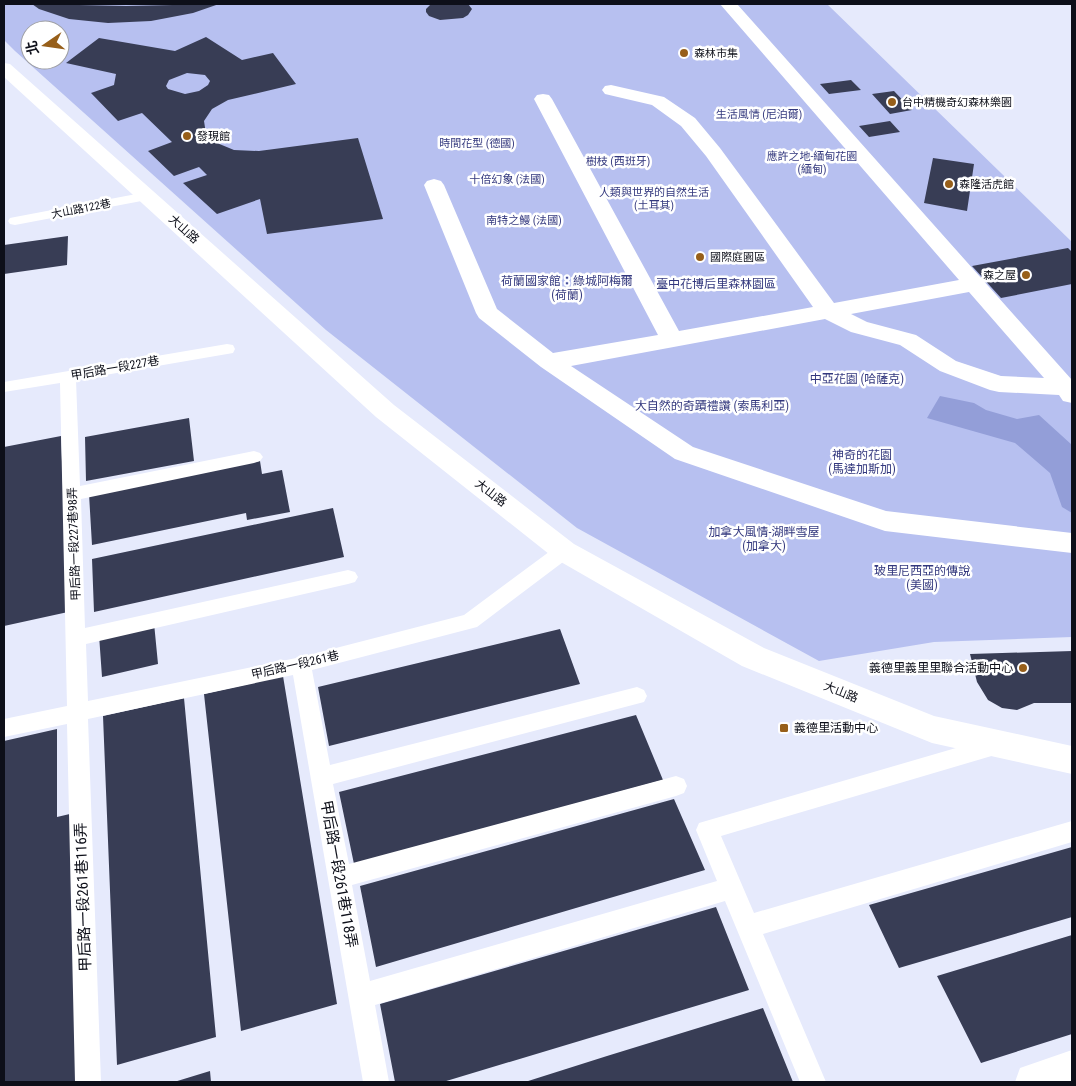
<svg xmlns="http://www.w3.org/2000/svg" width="1076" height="1086" font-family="'Roboto Condensed','Noto Sans TC',sans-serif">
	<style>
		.green { fill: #b7c0f0; fill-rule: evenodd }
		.water { fill: #939ed8 }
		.building { fill: #383d55; fill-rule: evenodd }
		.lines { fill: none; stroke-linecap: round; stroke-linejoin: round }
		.service { fill: #fff; fill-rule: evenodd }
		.pedestrian { fill: #fff; fill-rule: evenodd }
		.minor { fill: #fff; fill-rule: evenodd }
		.poi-dot { fill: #975f1a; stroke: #fff; stroke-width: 2 }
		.labels { text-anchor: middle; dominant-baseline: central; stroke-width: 5; stroke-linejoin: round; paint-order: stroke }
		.far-poi-label { font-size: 11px; fill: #0d0f19; stroke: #fff; text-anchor: start }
		.far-park-label { font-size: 11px; fill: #33387e; stroke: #fff }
		.far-street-label { font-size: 11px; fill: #0d0f19; stroke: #fff }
		.street-label { font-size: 12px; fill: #0d0f19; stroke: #fff }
		.park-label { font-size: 12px; fill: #33387e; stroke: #fff }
		.poi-label { font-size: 12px; fill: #0d0f19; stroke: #fff; text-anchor: end }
		.near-street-label { font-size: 15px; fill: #0d0f19; stroke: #fff }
	</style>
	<rect width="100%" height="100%" fill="#e6eafc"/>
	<!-- green -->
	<path class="green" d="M 4,4 L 827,4 L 1072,242 L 1072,637 L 934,642 L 819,661 L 577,528 L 326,330 L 15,51 L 4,40 ZM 30,30 L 60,30 L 60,60 L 30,60 Z"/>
	<!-- water -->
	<path class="water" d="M 940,396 L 974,403 L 986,410 L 1017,419 L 1039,415 L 1072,445 L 1072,513 L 1062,507 L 1050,473 L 1015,443 L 927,418 Z"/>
	<!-- building -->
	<path class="building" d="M 32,4 L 126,6 L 219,4 L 193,13 L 151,21 L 108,23 L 69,19 L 39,9 Z
		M 431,4 L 468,4 L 472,9 L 468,15 L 463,18 L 440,20 L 429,16 L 426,12 L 426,9 Z
		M 206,37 L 242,60 L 273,53 L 296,84 L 228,100 L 212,109 L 204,121 L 206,134 L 217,143 L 234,150 L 259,151 L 358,138 L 383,219 L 267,234 L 260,199 L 217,214 L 183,183 L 207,175 L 199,167 L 174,176 L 148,151 L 172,142 L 142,113 L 118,121 L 91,93 L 114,85 L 116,74 L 66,63 L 99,38 L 175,51 ZM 187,73 L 205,75 L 210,81 L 208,85 L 199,91 L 185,94 L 168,89 L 166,86 L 169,80 Z
		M 851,80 L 861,90 L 829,94 L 820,84 Z
		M 894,91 L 912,110 L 890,114 L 872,94 Z
		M 890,121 L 900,132 L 869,137 L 859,126 Z
		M 933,158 L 974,164 L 967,211 L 924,203 Z
		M 68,236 L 67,265 L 4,274 L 4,245 Z
		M 1068,248 L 1072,252 L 1072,284 L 1001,298 L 972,266 Z
		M 189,418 L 194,461 L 86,481 L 85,437 Z
		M 61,436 L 68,612 L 4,626 L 4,447 Z
		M 260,461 L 262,474 L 282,470 L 290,512 L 247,520 L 246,513 L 92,545 L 89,494 Z
		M 333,508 L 344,557 L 94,612 L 92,559 Z
		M 154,623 L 158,664 L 102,677 L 99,635 Z
		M 560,629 L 580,684 L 329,746 L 318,687 Z
		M 1072,651 L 1072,703 L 1034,703 L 1017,710 L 1002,708 L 988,700 L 977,682 L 970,654 Z
		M 283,676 L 337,1004 L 241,1031 L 204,694 Z
		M 184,698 L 216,1037 L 117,1065 L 103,716 Z
		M 636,715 L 663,780 L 354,864 L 339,792 Z
		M 57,729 L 57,817 L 74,813 L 77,1082 L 4,1082 L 4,741 Z
		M 674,799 L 705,870 L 376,967 L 360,886 Z
		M 1072,847 L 1072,917 L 899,968 L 869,905 Z
		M 716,907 L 749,990 L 443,1082 L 395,1082 L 380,1004 Z
		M 1072,935 L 1072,1034 L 981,1063 L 937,976 Z
		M 763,1008 L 793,1082 L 525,1082 L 607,1056 Z
		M 210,1071 L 211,1082 L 174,1082 Z"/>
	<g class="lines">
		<!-- service -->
		<path class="service" d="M 147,192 L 152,193 L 154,196 L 152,199 L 15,225 L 10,224 L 8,221 L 10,218 L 15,217 Z
			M 227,344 L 233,345 L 235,349 L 233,353 L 76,380 L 80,486 L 254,451 L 260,453 L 263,457 L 260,461 L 254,463 L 81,499 L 85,628 L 348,570 L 355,572 L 358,577 L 355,582 L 348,584 L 86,644 L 88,701 L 301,657 L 464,615 L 557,546 L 564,544 L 571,546 L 573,551 L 571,556 L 477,627 L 312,670 L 330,765 L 637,687 L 644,690 L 647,696 L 644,702 L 333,784 L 349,864 L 676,776 L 684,779 L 687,786 L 684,793 L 676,796 L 352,885 L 370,981 L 717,881 L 696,830 L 699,823 L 997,736 L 1005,738 L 1008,745 L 1005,752 L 721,836 L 754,913 L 1072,821 L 1072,842 L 763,934 L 826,1082 L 800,1082 L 725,901 L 375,1005 L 389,1082 L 363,1082 L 293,675 L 88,719 L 101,1082 L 75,1082 L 67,724 L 4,737 L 4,719 L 67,706 L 60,383 L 4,392 L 4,382 Z"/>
		<!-- pedestrian -->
		<path class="pedestrian" d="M 720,4 L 737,4 L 1072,380 L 1072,403 L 1063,401 L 1059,395 L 999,392 L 990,390 L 940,371 L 900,345 L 851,332 L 825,319 L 571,366 L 693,447 L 886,511 L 1072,533 L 1072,553 L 885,531 L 675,459 L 541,367 L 479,318 L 476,313 L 424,185 L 427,181 L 434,179 L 441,181 L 444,185 L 497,309 L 553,353 L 658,335 L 534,99 L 537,95 L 543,94 L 549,95 L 552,99 L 679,331 L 813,307 L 706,156 L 681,126 L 652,105 L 605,94 L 602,90 L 605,86 L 611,85 L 664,97 L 695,118 L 720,148 L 834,303 L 959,280 ZM 969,292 L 1044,378 L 1001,376 L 956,361 L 916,335 L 867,322 L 851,314 Z"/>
		<!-- minor -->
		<path class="minor" d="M 4,63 L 10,64 L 394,405 L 574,544 L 764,648 L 934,716 L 1072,746 L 1072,774 L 932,743 L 742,666 L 554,558 L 376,417 L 4,77 Z
			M 1072,1050 L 1072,1082 L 1015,1082 L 1020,1068 Z"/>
	</g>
	<!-- markers -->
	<g class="poi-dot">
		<circle cx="684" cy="53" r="5"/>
		<circle cx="892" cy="102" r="5"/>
		<circle cx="187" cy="136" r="5"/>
		<circle cx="949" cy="184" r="5"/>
		<circle cx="700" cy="257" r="5"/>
		<circle cx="1026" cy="275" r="5"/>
		<circle cx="1023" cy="668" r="5"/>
		<rect x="779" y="723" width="10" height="10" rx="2.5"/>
	</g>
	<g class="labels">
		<!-- far-poi labels -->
		<g class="far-poi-label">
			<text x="694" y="53">森林市集</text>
			<text x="902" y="102">台中精機奇幻森林樂園</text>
			<text x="197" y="136">發現館</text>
			<text x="959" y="184">森隆活虎館</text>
			<text x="710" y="257">國際庭園區</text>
			<text x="1016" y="275" text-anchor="end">森之屋</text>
		</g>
		<!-- far-park labels -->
		<g class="far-park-label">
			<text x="759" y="114">生活風情 (尼泊爾)</text>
			<text x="477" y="143">時間花型 (德國)</text>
			<text x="812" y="156">應許之地-緬甸花園<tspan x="812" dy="13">(緬甸)</tspan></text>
			<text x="618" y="161">樹枝 (西班牙)</text>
			<text x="507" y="179">十倍幻象 (法國)</text>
			<text x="654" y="192">人類與世界的自然生活<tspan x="654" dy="13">(土耳其)</tspan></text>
			<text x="524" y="220">南特之鰻 (法國)</text>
		</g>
		<!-- far-street labels -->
		<g class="far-street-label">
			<text transform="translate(81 209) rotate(-11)">大山路122巷</text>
		</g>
		<!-- street labels -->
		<g class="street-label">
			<text transform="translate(184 229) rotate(42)">大山路</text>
			<text transform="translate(115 368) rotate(-10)">甲后路一段227巷</text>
			<text transform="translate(491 493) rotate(38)">大山路</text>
			<text transform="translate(74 544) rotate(-92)">甲后路一段227巷98弄</text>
			<text transform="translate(295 665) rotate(-13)">甲后路一段261巷</text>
			<text transform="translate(841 692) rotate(22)">大山路</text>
		</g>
		<!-- park labels -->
		<g class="park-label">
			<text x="567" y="281">荷蘭國家館：綠城阿梅爾<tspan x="567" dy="14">(荷蘭)</tspan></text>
			<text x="716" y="284">臺中花博后里森林園區</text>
			<text x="857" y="379">中亞花園 (哈薩克)</text>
			<text x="712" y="406">大自然的奇蹟禮讚 (索馬利亞)</text>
			<text x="862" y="455">神奇的花園<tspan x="862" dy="14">(馬達加斯加)</tspan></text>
			<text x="764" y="532">加拿大風情-湖畔雪屋<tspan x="764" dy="14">(加拿大)</tspan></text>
			<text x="922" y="571">玻里尼西亞的傳說<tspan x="922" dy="14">(美國)</tspan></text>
		</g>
		<!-- poi labels -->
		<g class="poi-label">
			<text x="1013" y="668">義德里義里里聯合活動中心</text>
			<text x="794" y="728" text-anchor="start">義德里活動中心</text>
		</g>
		<!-- near-street labels -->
		<g class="near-street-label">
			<text transform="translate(339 874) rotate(80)">甲后路一段261巷118弄</text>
			<text transform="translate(83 897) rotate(-92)">甲后路一段261巷116弄</text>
		</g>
	</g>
	<!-- border -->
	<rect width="1076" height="1086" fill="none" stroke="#0d0f19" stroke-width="10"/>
	<!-- north arrow -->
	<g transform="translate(45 45) rotate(257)"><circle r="24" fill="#ffffff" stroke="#9e9fa3"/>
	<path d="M0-4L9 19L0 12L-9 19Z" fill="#975f1a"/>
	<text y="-8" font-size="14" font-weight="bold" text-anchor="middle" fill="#0d0f19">北</text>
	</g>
</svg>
